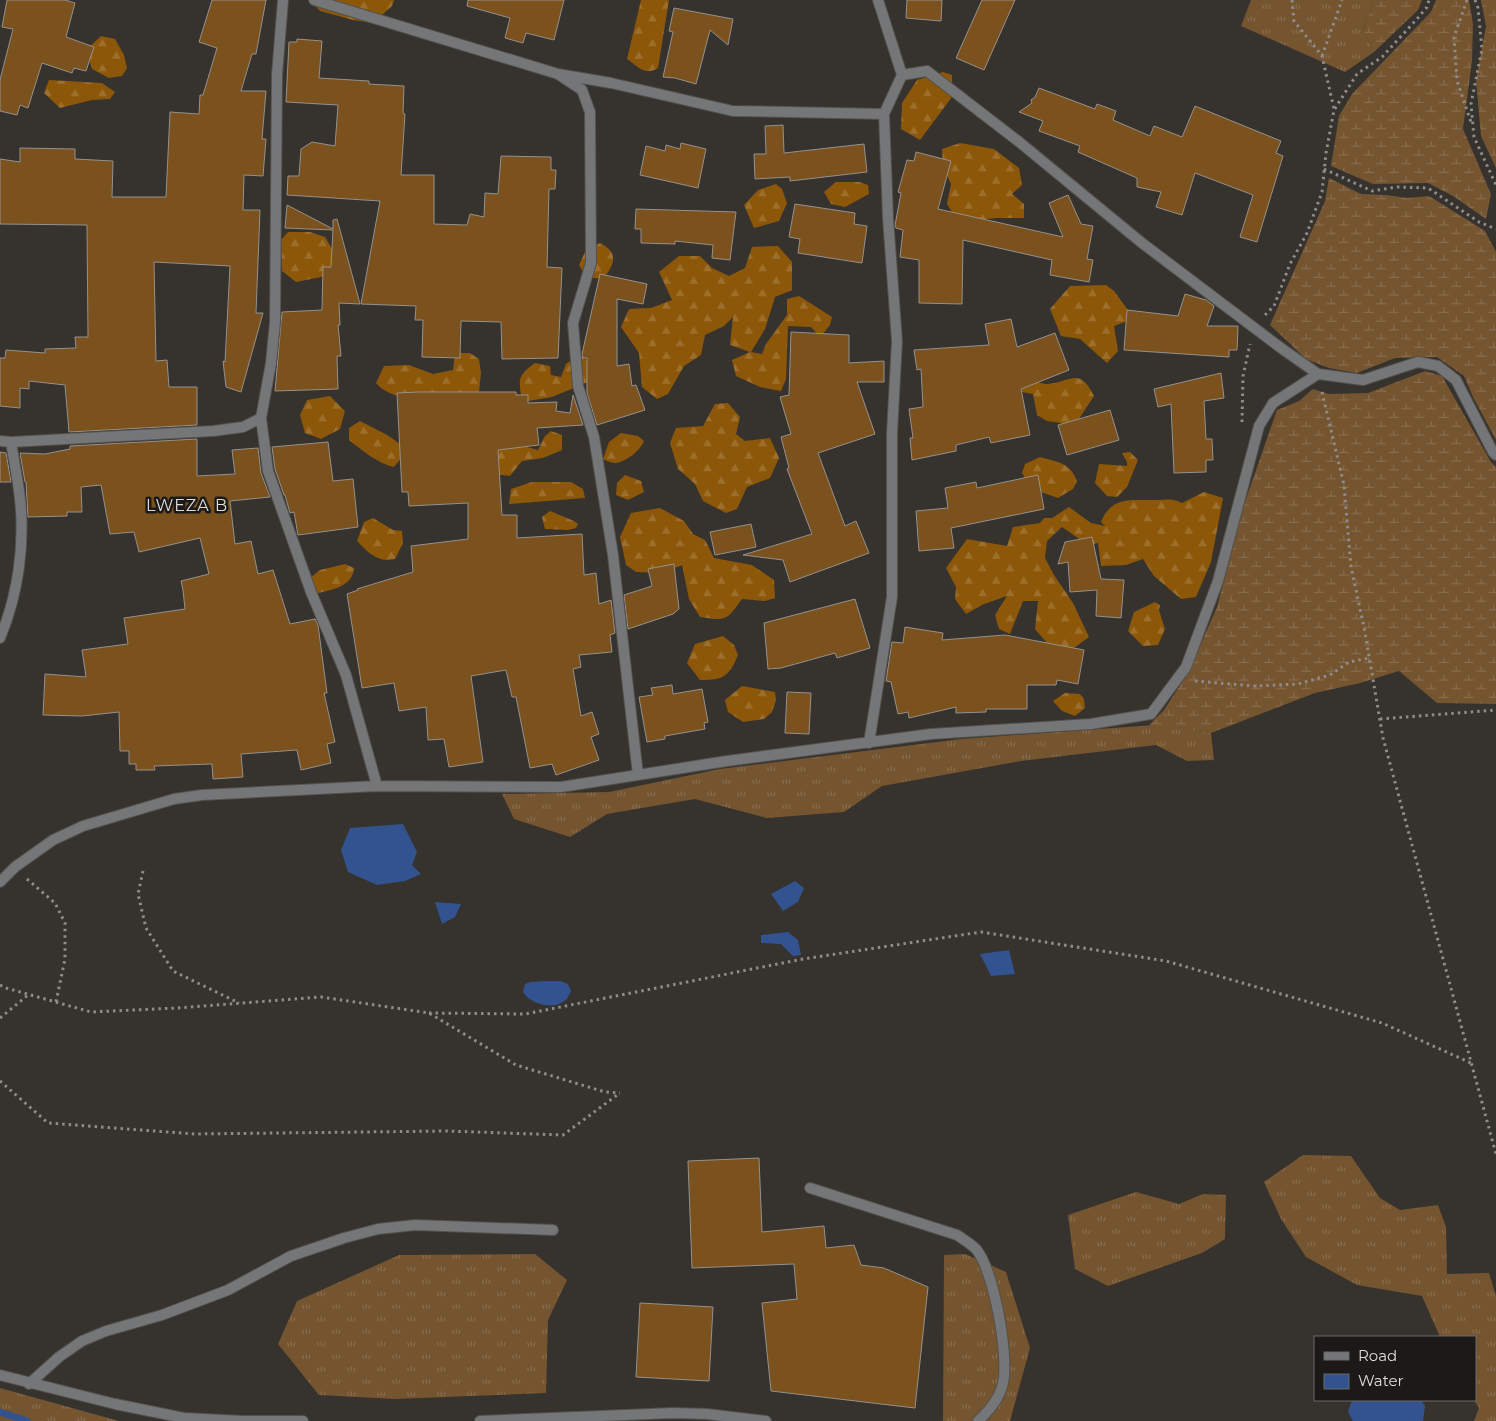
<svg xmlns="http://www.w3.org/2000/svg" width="1496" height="1421" font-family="Montserrat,sans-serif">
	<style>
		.grass { fill: url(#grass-tufts) }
		.forest { fill: url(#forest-firs) }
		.wetland { fill: url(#wetland-marsh) }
		.water { fill: #325390 }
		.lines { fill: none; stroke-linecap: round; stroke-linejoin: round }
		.stream { stroke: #325390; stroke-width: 7 }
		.building { fill: #7b511e; stroke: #95918c }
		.service-casing { stroke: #54514d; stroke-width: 12 }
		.minor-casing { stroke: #54514d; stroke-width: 12 }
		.path { stroke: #8f8c89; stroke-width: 3; stroke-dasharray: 2.5 4; stroke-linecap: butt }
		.service { stroke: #747678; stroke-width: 10 }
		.minor { stroke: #747678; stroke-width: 10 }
		.labels { text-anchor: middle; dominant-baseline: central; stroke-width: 5; stroke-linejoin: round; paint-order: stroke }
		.quarter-label { font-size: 16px; letter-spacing: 1px; fill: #dfddda; stroke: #1c1a18 }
	</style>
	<defs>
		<pattern id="grass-tufts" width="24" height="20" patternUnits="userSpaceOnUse" patternTransform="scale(1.25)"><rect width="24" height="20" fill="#755430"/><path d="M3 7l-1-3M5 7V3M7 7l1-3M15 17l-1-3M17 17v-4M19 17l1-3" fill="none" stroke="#886c4d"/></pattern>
		<pattern id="forest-firs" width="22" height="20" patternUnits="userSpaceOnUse" patternTransform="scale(1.25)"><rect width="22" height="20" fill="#8c5709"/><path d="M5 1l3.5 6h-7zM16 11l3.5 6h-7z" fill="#9c6f2c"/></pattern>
		<pattern id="wetland-marsh" width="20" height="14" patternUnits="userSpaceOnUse" patternTransform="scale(1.25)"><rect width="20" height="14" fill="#755430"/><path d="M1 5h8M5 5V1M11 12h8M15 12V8" fill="none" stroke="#886c4d"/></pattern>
	</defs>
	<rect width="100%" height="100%" fill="#36322e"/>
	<!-- grass -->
	<path class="grass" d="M 1251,0 L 1374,0 L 1363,30 L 1374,52 L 1345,72 L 1241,26 Z
		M 1154,725 L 1211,733 L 1214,760 L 1187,761 L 1156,745 L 1021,761 L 882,786 L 844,812 L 767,818 L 695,799 L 607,814 L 570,837 L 514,819 L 502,794 L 609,792 L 720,769 L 961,739 Z
		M 1303,1155 L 1351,1156 L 1380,1198 L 1400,1210 L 1438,1205 L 1446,1227 L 1447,1274 L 1489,1273 L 1496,1296 L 1496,1421 L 1474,1421 L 1479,1408 L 1474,1400 L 1475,1337 L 1440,1337 L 1422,1296 L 1357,1285 L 1306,1257 L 1281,1219 L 1264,1182 Z
		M 1136,1192 L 1179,1204 L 1203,1194 L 1226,1195 L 1225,1239 L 1202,1253 L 1108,1286 L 1075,1269 L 1068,1215 Z
		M 535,1254 L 567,1280 L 548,1320 L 546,1393 L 395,1399 L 319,1395 L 278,1344 L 297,1301 L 399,1255 Z
		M 965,1254 L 1006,1272 L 1030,1348 L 1010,1421 L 943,1421 L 944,1255 Z
		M 0,1388 L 119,1421 L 0,1421 Z"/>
	<!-- forest -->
	<path class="forest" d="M 310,0 L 394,0 L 392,6 L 373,23 L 353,20 L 320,11 Z
		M 641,0 L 669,0 L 658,68 C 644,76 639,67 627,59 Z
		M 101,36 L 115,39 L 124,55 L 127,68 L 122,76 L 109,78 L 92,69 L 86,50 Z
		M 943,72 L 952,75 L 952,97 L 920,140 L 901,129 L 902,103 L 917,80 Z
		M 49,80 L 102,83 L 115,92 L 110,99 L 92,100 L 60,108 L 44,93 Z
		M 960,143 L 994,149 L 1019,168 L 1022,185 L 1012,194 L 1024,204 L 1024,218 L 996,218 L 972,221 L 952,212 L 947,204 L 951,184 L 943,167 L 942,149 Z
		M 836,182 L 859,182 L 868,185 L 869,194 L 845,207 L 831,204 L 824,192 Z
		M 776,184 L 782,189 L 787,203 L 779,221 L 754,228 L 744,205 L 758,190 Z
		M 288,232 L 310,232 L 325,237 L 337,257 L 326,276 L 296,282 L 282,271 L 281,240 Z
		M 600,243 C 620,253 614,265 603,279 L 586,277 L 579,265 L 585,252 Z
		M 778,246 L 792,262 L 792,290 L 775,297 L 765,329 L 751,352 L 762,354 L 766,344 L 787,315 L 787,299 L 799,296 L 832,317 L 830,325 L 820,337 L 811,327 L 788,326 L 786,379 L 781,391 L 760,387 L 736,376 L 732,360 L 750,352 L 730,345 L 733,317 L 724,326 L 705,335 L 701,355 L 684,366 L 668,394 L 657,399 L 642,387 L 639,353 L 621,327 L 629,309 L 651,308 L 672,300 L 659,272 L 679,256 L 700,256 L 712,268 L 729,276 L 745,268 L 752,247 Z
		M 1106,285 L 1114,291 L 1131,314 L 1130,320 L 1114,326 L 1118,351 L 1107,363 L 1080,339 L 1061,336 L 1050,309 L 1070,286 Z
		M 455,353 L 470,353 L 479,359 L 481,373 L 479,392 C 451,397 397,408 376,383 L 384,366 L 409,365 L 433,374 L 453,370 Z
		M 580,354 L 593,367 L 588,382 L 552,397 L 522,402 C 519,379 516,377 535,363 L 550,366 L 551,375 L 561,377 L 566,364 Z
		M 1031,378 C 1035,380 1041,384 1046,384 C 1070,383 1079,365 1094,396 L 1075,425 L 1047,421 L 1037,415 L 1033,394 L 1010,390 Z
		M 330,396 L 345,411 L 340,429 L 321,439 L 305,433 L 300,415 L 307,400 Z
		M 728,403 L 740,417 L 736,434 L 745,441 L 770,438 L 779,458 L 770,478 L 747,487 L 737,509 L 726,513 L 703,501 L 695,484 L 678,469 L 670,443 L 676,428 L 703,426 L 715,404 Z
		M 360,421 L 387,435 L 406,448 L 403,456 L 394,467 C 377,463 363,451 349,440 L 349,428 Z
		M 551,431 L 562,435 L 562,450 L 543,458 L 522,461 L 510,476 L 493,474 L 498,451 L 508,442 L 538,450 L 545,436 Z
		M 621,433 L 638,436 L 644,441 C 640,451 626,462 615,463 C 612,463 607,461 603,459 L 609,442 Z
		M 1130,452 L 1138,460 L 1127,487 L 1117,497 L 1107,496 L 1095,483 L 1099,464 L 1127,466 L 1127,462 L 1122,453 Z
		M 1040,457 C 1057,462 1070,462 1077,481 L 1073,489 L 1058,498 L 1032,489 L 1022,473 L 1025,464 Z
		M 625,475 L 641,481 L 644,492 L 628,500 L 616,495 L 617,483 Z
		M 532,482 L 571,482 L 583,489 L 585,498 L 509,504 L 511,489 Z
		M 1204,492 L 1223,498 L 1211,562 L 1196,597 L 1181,599 L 1154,576 L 1143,559 L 1126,565 L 1101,566 L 1098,543 L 1088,545 L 1062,527 L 1047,541 L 1045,558 L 1054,575 L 1073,603 L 1089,637 L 1070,651 L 1047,643 L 1035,629 L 1038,601 L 1023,601 L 1010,634 L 999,629 L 995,615 L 1007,596 L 984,604 L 966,614 L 955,599 L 956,587 L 946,568 L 967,539 L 1007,546 L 1013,527 L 1040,523 L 1044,518 L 1052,518 L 1069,507 L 1091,523 L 1105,526 L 1101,522 C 1112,494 1134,501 1159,500 C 1169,500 1171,498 1182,503 Z
		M 660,508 L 684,521 L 693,534 L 705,540 L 714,558 L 752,565 L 774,580 L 775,598 L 765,601 L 742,599 C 726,621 727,621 700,617 L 689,599 L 682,565 L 662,573 L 636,572 L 626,565 L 620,537 L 631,513 Z
		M 550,511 L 574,521 L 578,524 L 576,528 L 568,530 L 545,529 L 542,517 Z
		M 373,518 L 393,530 L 402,531 L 403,543 L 395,559 C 377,563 369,553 357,541 L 364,522 Z
		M 345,564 L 354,568 C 353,586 332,590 318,593 L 310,578 L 320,570 Z
		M 1155,602 L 1160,605 L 1159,610 L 1165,629 L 1158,645 L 1143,646 L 1128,631 L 1134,612 Z
		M 723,636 L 734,645 L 738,655 C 729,677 723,680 700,680 L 687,663 L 695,644 Z
		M 742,686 L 775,692 L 776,700 L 772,712 L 764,719 L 743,722 L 728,712 L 725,700 Z
		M 1065,693 L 1080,694 L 1084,699 L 1085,708 L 1075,716 L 1062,711 L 1053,701 Z"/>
	<!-- wetland -->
	<path class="wetland" d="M 1374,0 L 1422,0 L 1418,10 L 1374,52 L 1363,30 Z
		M 1436,0 L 1469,0 L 1473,24 L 1472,61 L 1463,129 L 1491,194 L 1486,219 L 1453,196 L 1428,183 L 1373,184 L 1331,166 L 1339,116 L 1352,94 L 1431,12 Z
		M 1481,0 L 1496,0 L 1496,168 L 1481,136 L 1476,80 L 1486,26 Z
		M 1329,178 L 1361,194 L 1386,195 L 1407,198 L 1429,196 L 1485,231 L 1496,252 L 1496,440 L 1473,397 L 1464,376 L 1437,357 L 1395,358 L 1357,373 L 1329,368 L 1306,359 L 1270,325 L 1325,201 Z
		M 1425,371 L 1442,376 L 1491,462 L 1496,467 L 1496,704 L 1437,703 L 1399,671 L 1360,683 L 1315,693 L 1211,733 L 1149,725 L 1164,710 L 1188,673 L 1217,607 L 1241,513 L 1277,410 L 1299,401 L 1313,389 L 1329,394 L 1368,393 Z"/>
	<!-- water -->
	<path class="water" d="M 403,824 L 417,852 L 412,865 L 421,874 L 405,881 L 377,885 L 348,872 L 341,850 L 350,828 Z
		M 795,881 L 804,888 L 798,902 L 783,911 L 771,894 Z
		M 435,902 L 461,904 L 455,917 L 442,924 Z
		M 788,932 L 798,940 L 801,955 L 793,956 L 781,944 L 761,943 L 761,935 Z
		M 1009,950 L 1015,974 L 991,976 L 980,954 Z
		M 545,981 L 560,981 L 568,984 L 571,991 L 567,999 C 564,1001 560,1004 556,1005 C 544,1007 529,1002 523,992 L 525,984 L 531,982 Z
		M 1352,1400 L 1421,1400 L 1425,1406 L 1423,1421 L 1353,1421 L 1348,1412 Z"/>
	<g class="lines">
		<!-- stream -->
		<path class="stream" d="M 0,1412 L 27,1421"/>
	</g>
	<!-- building -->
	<path class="building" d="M 7,0 L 65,0 L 75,3 L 66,37 L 94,47 L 86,71 L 74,68 L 72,73 L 42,63 L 28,108 L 20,105 L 17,115 L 0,111 L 0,80 L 13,29 L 2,27 Z
		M 212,0 L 266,0 L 256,54 L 252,54 L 241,91 L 266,91 L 262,139 L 266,139 L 263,176 L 244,175 L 243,210 L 260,210 L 256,313 L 263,313 L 241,392 L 226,387 L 223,361 L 225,362 L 230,266 L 154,262 L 156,361 L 167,360 L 169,387 L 197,387 L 197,425 L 69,432 L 65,385 L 29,381 L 29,389 L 20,388 L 20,408 L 0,406 L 0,358 L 5,358 L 6,350 L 45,353 L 45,349 L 76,348 L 75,337 L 88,337 L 87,225 L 0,224 L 0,159 L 20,162 L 20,148 L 75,149 L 75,159 L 113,161 L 112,197 L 166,197 L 170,112 L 199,114 L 200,95 L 203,95 L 217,48 L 199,42 Z
		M 468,0 L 564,0 L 554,40 L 526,33 L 523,43 L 505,38 L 510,18 L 467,6 Z
		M 907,0 L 942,0 L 941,21 L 906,18 Z
		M 982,0 L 1015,0 L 984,70 L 956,58 Z
		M 674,8 L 733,19 L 728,45 L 710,30 L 696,84 L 675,78 L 663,77 L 673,32 L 669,31 Z
		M 297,39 L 322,41 L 319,78 L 369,81 L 369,84 L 404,86 L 403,113 L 405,114 L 401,175 L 434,175 L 434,224 L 467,225 L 470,214 L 484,217 L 485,193 L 498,194 L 501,156 L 551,157 L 551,170 L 556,170 L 555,189 L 549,189 L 547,267 L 562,268 L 558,358 L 502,359 L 501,322 L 461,321 L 460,358 L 422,357 L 423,320 L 415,320 L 416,306 L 361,304 L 380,201 L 287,195 L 288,176 L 299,176 L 301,149 L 312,142 L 335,146 L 338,105 L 286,102 L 289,42 L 297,42 Z
		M 1039,88 L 1095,109 L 1097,104 L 1116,111 L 1113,120 L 1150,136 L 1154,126 L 1182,137 L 1195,106 L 1281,141 L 1276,153 L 1283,156 L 1257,242 L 1240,237 L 1253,195 L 1195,173 L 1182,215 L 1156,207 L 1161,192 L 1137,187 L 1137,178 L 1078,152 L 1080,146 L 1039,131 L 1043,121 L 1019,112 L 1032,103 L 1031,100 L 1035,97 Z
		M 783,125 L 784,153 L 864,144 L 867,172 L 790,181 L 790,177 L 755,179 L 754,154 L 766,154 L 765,126 Z
		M 681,143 L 706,149 L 698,188 L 640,175 L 646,146 L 665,151 L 666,145 L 680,149 Z
		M 916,152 L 951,161 L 938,209 L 1063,237 L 1049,203 L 1068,195 L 1081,224 L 1093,226 L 1087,259 L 1093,260 L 1089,282 L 1050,275 L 1052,260 L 963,240 L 962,304 L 919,303 L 919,260 L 900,257 L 903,230 L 896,228 L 895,225 L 901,193 L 898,192 L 907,160 L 914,161 Z
		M 795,204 L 855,213 L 854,224 L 867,226 L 862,263 L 798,253 L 800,239 L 789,237 Z
		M 287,205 L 333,229 L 333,220 L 337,219 L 360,304 L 339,303 L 340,325 L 338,325 L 341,356 L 337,356 L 338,389 L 275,391 L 282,312 L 322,310 L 323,267 L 331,267 L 333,230 L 285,228 Z
		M 636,209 L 736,212 L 730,260 L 712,258 L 713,245 L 675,241 L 675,244 L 641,243 L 641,229 L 635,229 Z
		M 600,274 L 647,284 L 643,304 L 617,299 L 617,366 L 629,364 L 632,386 L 636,385 L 645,410 L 597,425 L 587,393 L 587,358 L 583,358 L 582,354 Z
		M 1185,294 L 1206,300 L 1214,306 L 1207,326 L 1238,326 L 1237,350 L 1229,350 L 1229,357 L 1124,350 L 1127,310 L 1178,316 Z
		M 1011,319 L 1017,347 L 1055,333 L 1069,370 L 1021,389 L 1030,435 L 991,443 L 989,437 L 956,445 L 956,451 L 912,460 L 910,438 L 913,438 L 909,409 L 923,407 L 921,369 L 917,370 L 914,350 L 989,345 L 985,324 Z
		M 791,332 L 849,335 L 849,363 L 884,361 L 884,382 L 857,382 L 875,434 L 818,453 L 845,526 L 856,521 L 869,553 L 790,582 L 783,560 L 743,555 L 812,534 L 787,469 L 789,468 L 781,437 L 791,434 L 780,397 L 789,395 Z
		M 1221,373 L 1224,398 L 1204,401 L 1206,439 L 1212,439 L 1213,460 L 1206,460 L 1206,472 L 1174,473 L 1171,404 L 1158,407 L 1154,389 Z
		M 418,392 L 516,392 L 516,395 L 528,395 L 528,403 L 557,402 L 556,411 L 570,413 L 573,395 L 583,425 L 537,428 L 539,445 L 498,450 L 502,515 L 517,515 L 517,538 L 582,534 L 584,575 L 596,573 L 599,604 L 611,600 L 615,633 L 610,635 L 612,652 L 579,655 L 581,667 L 573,669 L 581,716 L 592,712 L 599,734 L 591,737 L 599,760 L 556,775 L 552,764 L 530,768 L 516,697 L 512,697 L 506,670 L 471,676 L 483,762 L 449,767 L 444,739 L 428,740 L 426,707 L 399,711 L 394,683 L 362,688 L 347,594 L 358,590 L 357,589 L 413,572 L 411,546 L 468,539 L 468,503 L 409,506 L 408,492 L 402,492 L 397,393 Z
		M 1110,410 L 1119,440 L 1067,455 L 1058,425 Z
		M 197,439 L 197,476 L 235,474 L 232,450 L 258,448 L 261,473 L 270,497 L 230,501 L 235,544 L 251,541 L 258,574 L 273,570 L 290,624 L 315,619 L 318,625 L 327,693 L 324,693 L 335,742 L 327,744 L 331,763 L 301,770 L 297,750 L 241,754 L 243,777 L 213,779 L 212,764 L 154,766 L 155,770 L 136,770 L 136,764 L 129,764 L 129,751 L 120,751 L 119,712 L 82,716 L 43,715 L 45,674 L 86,677 L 82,650 L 128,644 L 124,618 L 185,609 L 183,590 L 181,581 L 209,574 L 200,538 L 139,552 L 134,532 L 110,534 L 101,485 L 81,487 L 82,512 L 67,512 L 67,516 L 28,517 L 26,482 L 25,482 L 20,453 L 45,454 L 70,449 L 70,446 Z
		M 328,442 L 333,481 L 353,479 L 358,527 L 298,535 L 294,512 L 290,513 L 285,495 L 284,495 L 275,469 L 272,447 Z
		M 0,452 L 6,453 L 11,482 L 0,482 Z
		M 1038,475 L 1044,509 L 951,528 L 954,548 L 919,551 L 916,511 L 948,508 L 945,488 L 976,482 L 977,488 Z
		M 751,524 L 756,547 L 715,555 L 710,532 Z
		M 1092,537 L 1101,579 L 1124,580 L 1121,618 L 1096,616 L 1097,590 L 1070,592 L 1068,562 L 1058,564 L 1065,542 Z
		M 674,564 L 679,609 L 673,614 L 628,629 L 624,595 L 652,586 L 648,569 Z
		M 855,599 L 870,648 L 837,658 L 835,653 L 781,668 L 768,669 L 764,623 Z
		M 905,627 L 943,633 L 942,640 L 1005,635 L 1084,650 L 1078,684 L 1057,680 L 1056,685 L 1027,685 L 1027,709 L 986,709 L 986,712 L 956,713 L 956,707 L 909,718 L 908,712 L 898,714 L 891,682 L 886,681 L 892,642 L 903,643 Z
		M 672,685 L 673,694 L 702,689 L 708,722 L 704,723 L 705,729 L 665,736 L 665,739 L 647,742 L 639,697 L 653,695 L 651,688 Z
		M 787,692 L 811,693 L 809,734 L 785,733 Z
		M 759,1158 L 762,1232 L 824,1226 L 826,1248 L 854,1245 L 861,1265 L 884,1268 L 928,1287 L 915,1408 L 771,1391 L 762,1303 L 797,1299 L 794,1264 L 692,1268 L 688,1161 Z
		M 640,1303 L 713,1307 L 709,1381 L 636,1377 Z"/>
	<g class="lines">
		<!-- service casing -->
		<g class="service-casing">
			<path id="service" d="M 810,1188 L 957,1235 C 963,1239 971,1244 976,1249 C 994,1271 1009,1355 1003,1383 C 1000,1398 989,1411 978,1421
				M 29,1384 L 59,1357 L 82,1341 L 106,1331 L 162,1315 L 228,1290 L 291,1256 L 344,1238 L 378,1229 L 415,1225 L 553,1230"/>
		</g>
		<!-- minor casing -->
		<g class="minor-casing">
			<path id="minor" d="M 314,0 L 558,74 L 611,83 L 733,111 L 884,114
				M 878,0 L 902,75
				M 558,74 L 582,90 L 590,112 L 591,263 L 573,323 L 578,386 L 594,437 L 613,555 L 638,775
				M 261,418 L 268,471 L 311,592 L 346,675 L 377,786
				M 0,441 L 11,442 L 213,431 L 243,427 L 261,418 L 271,363 L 275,322 L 277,75 L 283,0
				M 0,638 C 18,595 25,545 20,499 C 18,480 14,461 11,442
				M 869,743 L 892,597 L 892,433 L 897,341 L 888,218 L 884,114 L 902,75 L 927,71 L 1018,141 L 1142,243 L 1281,348 L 1318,374 L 1363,380 L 1418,362 L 1438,366 L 1456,380 L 1493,452 L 1496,455
				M 0,882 L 15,867 L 53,840 L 83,826 L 174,799 L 202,795 L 377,786 L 561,787 L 727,761 L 931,734 L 1091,724 L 1151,714 L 1186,667 L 1218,581 L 1259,426 L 1273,403 L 1318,374
				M 0,1375 L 115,1404 L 184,1418 L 243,1421 L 303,1421
				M 480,1421 L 673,1413 L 707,1414 L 766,1421"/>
		</g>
		<!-- path -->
		<path class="path" d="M 1292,0 L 1294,21 L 1322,56 L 1334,109
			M 1467,0 L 1454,37 L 1457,81 L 1471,122
			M 1475,0 L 1478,8 L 1482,49 L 1471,104 L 1474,137 L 1496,185
			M 1322,56 L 1342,0
			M 1324,169 L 1372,191 L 1397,187 L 1428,188 L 1479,222 L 1496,229
			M 1265,315 L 1274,306 L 1290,264 L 1307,233 L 1322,192 L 1326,153 L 1334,110 L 1357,74 L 1382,57 L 1417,19 L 1427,7 L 1429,0
			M 1322,392 L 1344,485 L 1351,567 L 1364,627 L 1383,738 L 1496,1154
			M 1242,422 L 1243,376 L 1250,344
			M 1195,681 L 1254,686 L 1298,684 L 1330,675 L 1349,662 L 1369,658
			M 1380,719 L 1496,710
			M 143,871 L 138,894 L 146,928 L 173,971 L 239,1003
			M 27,879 L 55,903 L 65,923 L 65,959 L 56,1002
			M 0,985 L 6,988 L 91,1012 L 177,1008 L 321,997 L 429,1013 L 516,1065 L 605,1092 L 620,1093
			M 429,1013 L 525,1014 L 803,959 L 981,932 L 1166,961 L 1382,1023 L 1471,1063
			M 0,1018 L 28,995
			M 0,1081 L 48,1123 L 194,1134 L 447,1131 L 563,1135 L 620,1093"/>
		<!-- service -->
		<use href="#service" class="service"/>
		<!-- minor -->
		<use href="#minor" class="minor"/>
	</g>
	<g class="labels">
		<!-- quarter labels -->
		<g class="quarter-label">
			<text x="187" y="505">LWEZA B</text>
		</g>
	</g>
	<!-- legend -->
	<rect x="1314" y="1336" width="162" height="65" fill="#1c1a18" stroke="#6a6866"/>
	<rect x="1324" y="1352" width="25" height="8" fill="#747678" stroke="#6a6866"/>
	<text x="1358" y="1361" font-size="15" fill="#dfddda">Road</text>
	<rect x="1324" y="1374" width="25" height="15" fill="#325390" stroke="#6a6866"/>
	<text x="1358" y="1386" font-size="15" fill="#dfddda">Water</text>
</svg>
